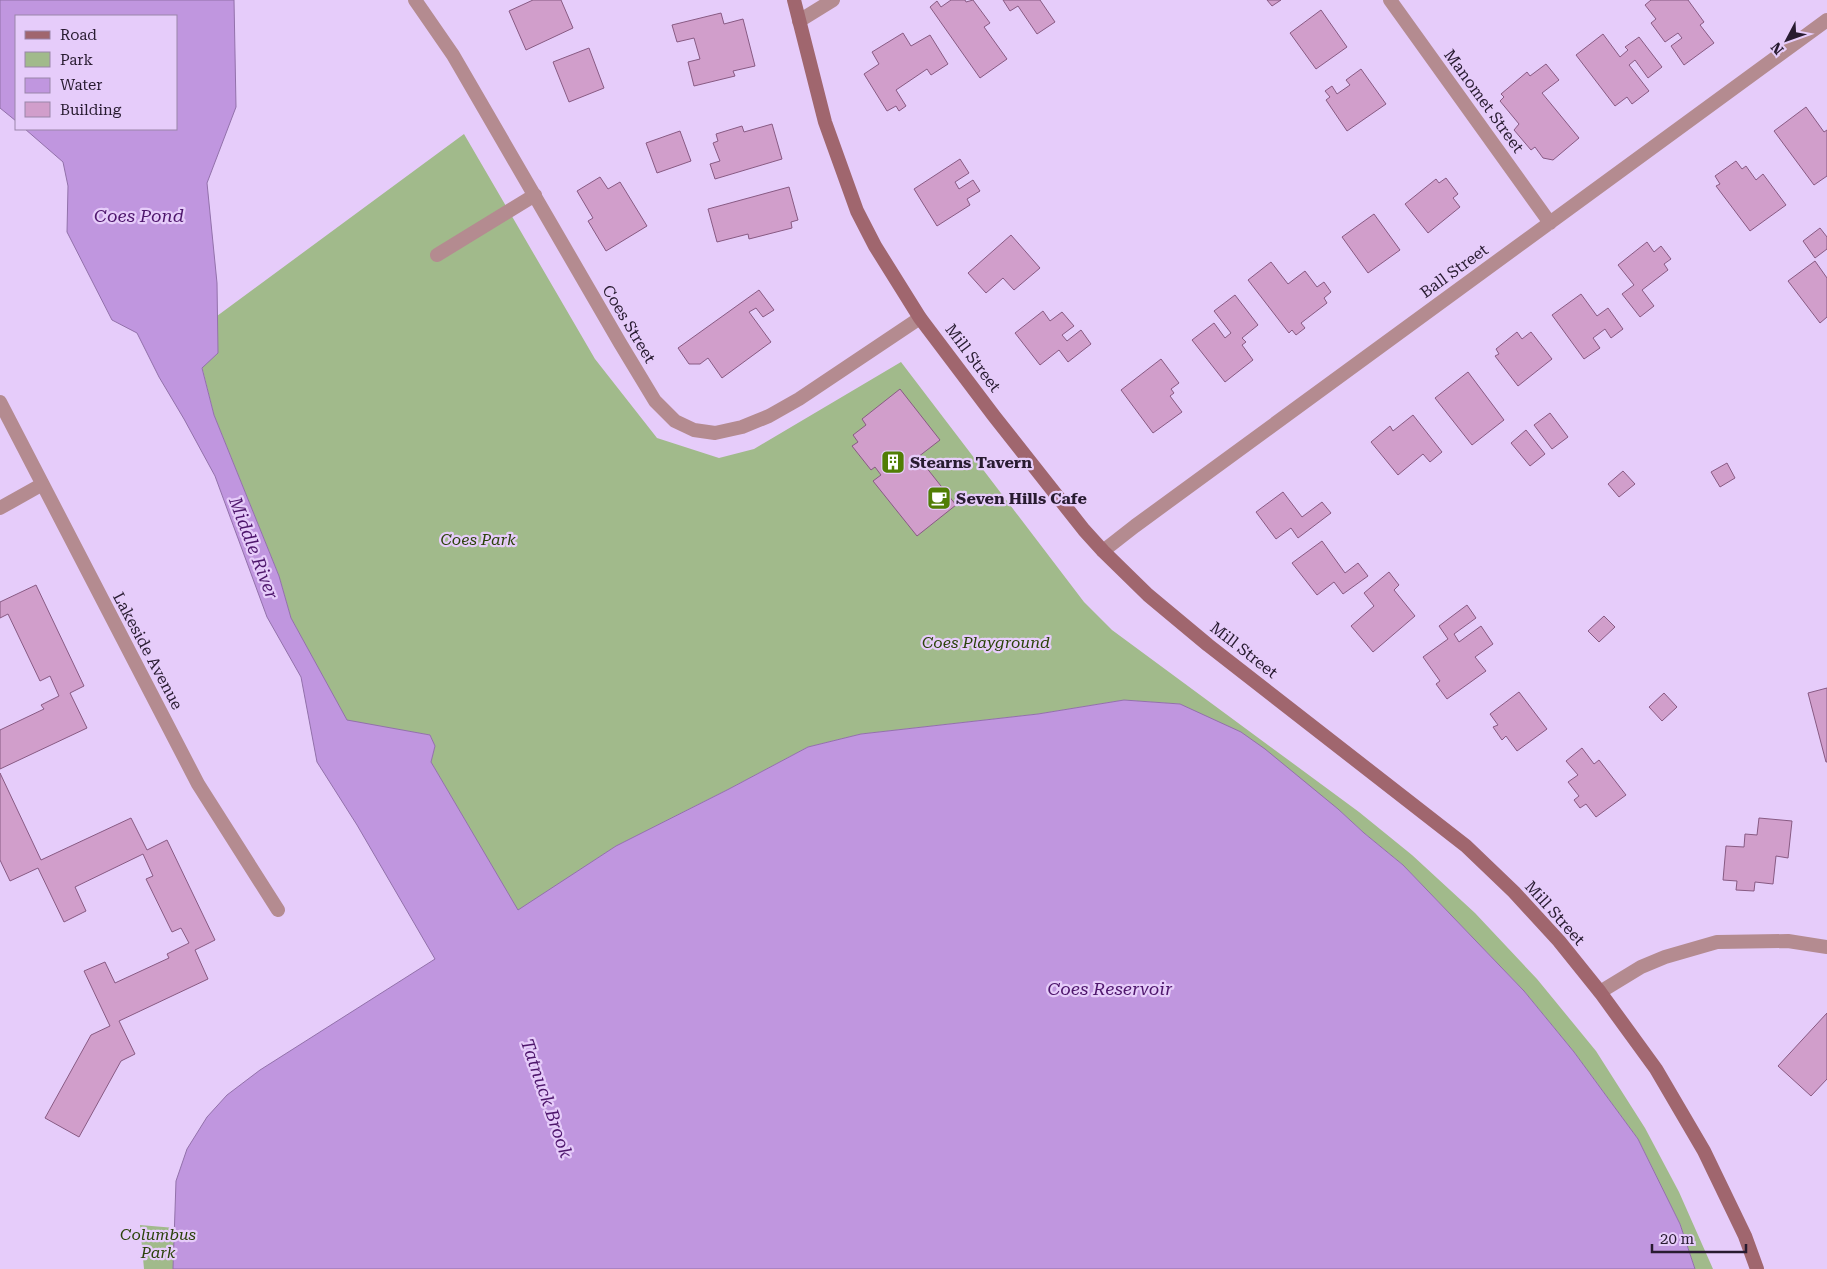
<svg xmlns="http://www.w3.org/2000/svg" width="1827" height="1269" font-family="'Roboto Serif',serif">
	<style>
		.green { fill: #a1ba8b }
		.water { fill: #c096df; stroke: #9271aa }
		.building { fill: #d19ecb; stroke: #885a83 }
		.lines { fill: none; stroke-linecap: round; stroke-linejoin: round }
		.service { stroke: #b48b90; stroke-width: 14 }
		.minor { stroke: #b48b90; stroke-width: 14 }
		.secondary { stroke: #a0666e; stroke-width: 14 }
		.labels { text-anchor: middle; dominant-baseline: central; stroke-width: 4.5; stroke-linejoin: round; paint-order: stroke }
		.street-label { font-size: 16px; fill: #281b30; stroke: #e6ccfa }
		.poi-label { font-size: 16px; font-weight: bold; fill: #281b30; stroke: #e6ccfa; text-anchor: start }
		.park-label { font-size: 16px; font-style: italic; fill: #2b430a; stroke: #e6ccfa }
		.water-label { font-size: 18px; font-style: italic; fill: #4e166c; stroke: #e6ccfa }
	</style>
	<rect width="100%" height="100%" fill="#e6ccfa"/>
	<!-- green -->
	<path class="green" d="M 464,134 L 595,359 L 657,438 L 719,458 L 754,449 L 901,362 L 1084,602 L 1112,630 L 1359,812 L 1412,855 L 1475,913 L 1537,979 L 1596,1051 L 1645,1128 L 1679,1192 L 1713,1269 L 1695,1269 L 1680,1224 L 1638,1139 L 1574,1052 L 1524,991 L 1403,865 L 1364,833 L 1338,809 L 1180,704 L 1124,700 L 1038,714 L 861,734 L 808,747 L 729,789 L 616,846 L 518,911 L 431,762 L 435,746 L 430,735 L 347,721 L 291,618 L 279,576 L 214,415 L 202,367 L 218,353 L 217,316 Z
		M 140,1225 L 175,1228 L 173,1269 L 144,1269 Z"/>
	<!-- water -->
	<path class="water" d="M 0,0 L 234,0 L 236,107 L 207,183 L 217,283 L 218,353 L 202,368 L 214,415 L 279,576 L 291,618 L 347,720 L 430,735 L 435,746 L 431,762 L 518,910 L 616,846 L 729,789 L 808,747 L 861,734 L 1038,714 L 1124,700 L 1180,704 L 1241,732 L 1265,749 L 1338,809 L 1364,833 L 1403,865 L 1524,991 L 1574,1052 L 1638,1139 L 1680,1224 L 1695,1269 L 173,1269 L 176,1181 L 187,1149 L 207,1117 L 227,1095 L 260,1070 L 435,959 L 357,825 L 317,762 L 301,677 L 267,617 L 215,476 L 184,419 L 159,377 L 137,333 L 112,320 L 67,232 L 68,186 L 63,162 L 25,129 L 176,129 L 176,16 L 16,16 L 16,121 L 0,108 Z"/>
	<!-- building -->
	<path class="building" d="M 533,0 L 561,0 L 573,28 L 526,50 L 509,11 Z
		M 951,0 L 965,0 L 966,2 L 973,0 L 990,23 L 984,27 L 1007,59 L 980,78 L 930,7 L 937,1 L 941,7 Z
		M 1003,0 L 1040,0 L 1055,22 L 1037,34 L 1018,6 L 1010,11 Z
		M 1267,0 L 1281,0 L 1272,6 Z
		M 1651,0 L 1688,0 L 1704,22 L 1700,25 L 1714,43 L 1684,65 L 1671,46 L 1682,38 L 1678,33 L 1665,42 L 1651,23 L 1656,19 L 1645,5 Z
		M 1321,10 L 1347,47 L 1316,69 L 1290,33 Z
		M 721,13 L 724,24 L 743,19 L 755,66 L 733,71 L 735,76 L 694,86 L 688,62 L 700,59 L 694,38 L 677,42 L 672,25 Z
		M 903,33 L 911,46 L 930,35 L 948,64 L 931,75 L 927,69 L 896,90 L 906,106 L 899,111 L 896,106 L 887,111 L 864,74 L 879,64 L 872,52 Z
		M 1603,34 L 1620,57 L 1628,50 L 1625,47 L 1639,37 L 1662,67 L 1648,78 L 1635,60 L 1629,65 L 1649,91 L 1632,104 L 1627,97 L 1615,106 L 1576,55 Z
		M 589,48 L 604,88 L 569,102 L 553,62 Z
		M 1546,64 L 1559,80 L 1542,93 L 1579,138 L 1553,160 L 1543,158 L 1535,147 L 1531,150 L 1514,130 L 1519,124 L 1500,101 L 1504,97 L 1501,94 L 1527,72 L 1530,76 Z
		M 1361,69 L 1386,104 L 1347,131 L 1326,100 L 1330,97 L 1325,91 L 1332,86 L 1337,94 L 1350,85 L 1346,80 Z
		M 1806,107 L 1824,132 L 1827,130 L 1827,176 L 1814,185 L 1774,131 Z
		M 772,124 L 782,159 L 715,179 L 710,164 L 720,161 L 713,143 L 718,141 L 716,134 L 742,126 L 744,132 Z
		M 680,131 L 691,161 L 657,173 L 646,143 Z
		M 960,159 L 969,173 L 955,182 L 959,189 L 973,180 L 980,191 L 967,199 L 970,205 L 937,226 L 914,189 Z
		M 1736,161 L 1742,169 L 1746,166 L 1756,180 L 1763,174 L 1786,205 L 1750,231 L 1716,186 L 1720,184 L 1715,176 Z
		M 600,177 L 608,189 L 620,182 L 647,226 L 606,251 L 588,221 L 593,218 L 577,191 Z
		M 1446,178 L 1458,194 L 1453,198 L 1460,207 L 1428,233 L 1405,204 L 1436,179 L 1439,183 Z
		M 789,187 L 798,220 L 791,222 L 792,228 L 749,239 L 748,234 L 717,242 L 708,209 Z
		M 1374,214 L 1400,250 L 1368,273 L 1342,237 Z
		M 1820,228 L 1827,237 L 1827,249 L 1815,258 L 1803,241 Z
		M 1011,235 L 1040,268 L 1014,290 L 1003,278 L 986,293 L 968,273 Z
		M 1647,242 L 1654,252 L 1661,246 L 1671,259 L 1664,264 L 1668,270 L 1642,290 L 1654,306 L 1640,317 L 1622,294 L 1634,285 L 1618,265 Z
		M 1815,261 L 1827,278 L 1827,317 L 1820,323 L 1788,281 Z
		M 1271,262 L 1288,284 L 1305,271 L 1317,287 L 1324,282 L 1331,292 L 1324,298 L 1327,303 L 1301,323 L 1305,328 L 1296,335 L 1292,330 L 1289,333 L 1248,280 Z
		M 759,290 L 774,310 L 763,317 L 756,308 L 749,312 L 771,342 L 722,378 L 708,358 L 700,364 L 689,364 L 678,348 Z
		M 1581,294 L 1597,316 L 1608,308 L 1623,329 L 1611,338 L 1605,329 L 1593,338 L 1600,348 L 1584,359 L 1552,315 Z
		M 1235,295 L 1258,325 L 1242,338 L 1246,342 L 1242,345 L 1253,360 L 1225,382 L 1192,340 L 1214,323 L 1225,338 L 1231,333 L 1214,311 Z
		M 1043,311 L 1050,321 L 1062,312 L 1074,326 L 1062,335 L 1067,341 L 1081,330 L 1091,344 L 1068,362 L 1059,350 L 1040,365 L 1015,333 Z
		M 1517,332 L 1522,339 L 1531,332 L 1552,359 L 1518,386 L 1495,356 L 1499,354 L 1496,349 Z
		M 1161,359 L 1179,383 L 1171,389 L 1174,393 L 1170,396 L 1182,412 L 1153,433 L 1121,390 Z
		M 1468,372 L 1504,420 L 1472,445 L 1435,398 Z
		M 900,389 L 940,440 L 918,457 L 956,505 L 917,536 L 873,481 L 881,475 L 875,467 L 871,470 L 852,446 L 858,442 L 853,435 L 866,425 L 862,419 Z
		M 1550,413 L 1568,437 L 1552,449 L 1534,425 Z
		M 1413,415 L 1442,452 L 1430,462 L 1423,454 L 1398,475 L 1371,442 L 1390,426 L 1393,431 Z
		M 1526,430 L 1545,454 L 1530,466 L 1511,443 Z
		M 1727,463 L 1735,478 L 1720,487 L 1711,472 Z
		M 1623,471 L 1635,484 L 1619,497 L 1608,484 Z
		M 1283,492 L 1302,517 L 1322,502 L 1331,513 L 1298,538 L 1291,528 L 1276,539 L 1256,512 Z
		M 1322,541 L 1345,573 L 1358,563 L 1368,576 L 1343,594 L 1334,582 L 1317,595 L 1292,563 Z
		M 1389,572 L 1399,585 L 1394,590 L 1415,616 L 1373,652 L 1351,626 L 1374,606 L 1364,593 Z
		M 36,585 L 84,686 L 70,693 L 87,728 L 0,769 L 0,730 L 44,709 L 41,705 L 59,696 L 50,676 L 40,681 L 8,614 L 0,618 L 0,602 Z
		M 1467,605 L 1476,618 L 1454,634 L 1459,642 L 1481,626 L 1493,644 L 1475,657 L 1486,671 L 1447,699 L 1436,684 L 1440,681 L 1423,657 L 1448,639 L 1439,626 Z
		M 1604,616 L 1615,627 L 1599,642 L 1588,631 Z
		M 1827,688 L 1827,762 L 1826,762 L 1808,693 Z
		M 1519,692 L 1547,729 L 1517,751 L 1506,736 L 1502,740 L 1493,727 L 1498,725 L 1490,714 Z
		M 1664,693 L 1677,707 L 1662,721 L 1649,707 Z
		M 1582,748 L 1594,764 L 1599,760 L 1626,795 L 1596,817 L 1586,804 L 1580,808 L 1574,800 L 1579,796 L 1568,782 L 1578,775 L 1566,761 Z
		M 0,773 L 41,860 L 131,818 L 147,850 L 167,840 L 215,940 L 195,950 L 208,979 L 119,1021 L 135,1054 L 121,1061 L 79,1137 L 45,1118 L 91,1035 L 110,1026 L 84,971 L 105,962 L 115,983 L 169,958 L 167,954 L 189,943 L 181,928 L 172,932 L 146,879 L 153,876 L 143,854 L 75,887 L 86,911 L 64,922 L 38,868 L 10,881 L 0,860 Z
		M 1759,818 L 1792,821 L 1788,858 L 1776,856 L 1773,884 L 1755,882 L 1754,891 L 1736,890 L 1737,881 L 1723,880 L 1726,846 L 1744,847 L 1745,834 L 1757,835 Z
		M 1827,1013 L 1827,1079 L 1811,1096 L 1778,1066 Z"/>
	<g class="lines">
		<!-- service -->
		<path class="service" d="M 437,255 L 535,195"/>
		<!-- minor -->
		<path class="minor" d="M 415,0 L 453,55 L 620,343 L 655,401 L 675,421 L 694,430 L 715,433 L 742,427 L 769,416 L 799,399 L 920,318
			M 1390,0 L 1550,223
			M 799,21 L 833,0
			M 0,402 L 198,784 L 278,910
			M 0,508 L 41,485
			M 1103,551 L 1135,526 L 1827,20
			M 1600,992 L 1641,967 L 1665,957 L 1717,942 L 1788,941 L 1827,947"/>
		<!-- secondary -->
		<path class="secondary" d="M 794,0 L 825,122 L 857,211 L 875,246 L 920,318 L 994,416 L 1084,530 L 1103,551 L 1148,595 L 1208,645 L 1466,846 L 1514,892 L 1559,941 L 1600,992 L 1656,1069 L 1704,1151 L 1745,1236 L 1757,1269"/>
	</g>
	<!-- icons -->
	<defs>
		<g id="building-square" transform="scale(1.25)"><rect x="-9" y="-9" width="18" height="18" rx="4" fill="#517e05" stroke="#e6ccfa"/><path d="M-4-6H4V6H1V3H-1V6H-4ZM-2.5-4.3h1.7v1.8h-1.7ZM.8-4.3h1.7v1.8H.8ZM-2.5-1h1.7V.8h-1.7ZM.8-1h1.7V.8H.8Z" fill="#fff"/></g>
		<g id="cafe-square" transform="scale(1.25)"><rect x="-9" y="-9" width="18" height="18" rx="4" fill="#517e05" stroke="#e6ccfa"/><path d="M-5.5-4.5H6V0H3Q3 3.5 0 3.5H-2.5Q-5.5 3.5-5.5 0ZM3-3.2v2h1.7v-2ZM-6 4.5H4V6H-6Z" fill="#fff"/></g>
	</defs>
	<g fill-rule="evenodd">
		<use href="#building-square" x="893" y="462"/>
		<use href="#cafe-square" x="939" y="498"/>
	</g>
	<g class="labels">
		<!-- street labels -->
		<g class="street-label">
			<text transform="translate(1484 101) rotate(54)">Manomet Street</text>
			<text transform="translate(1454 271) rotate(-36)">Ball Street</text>
			<text transform="translate(629 324) rotate(59)">Coes Street</text>
			<text transform="translate(973 358) rotate(53)">Mill Street</text>
			<text transform="translate(1244 650) rotate(38)">Mill Street</text>
			<text transform="translate(148 651) rotate(62)">Lakeside Avenue</text>
			<text transform="translate(1555 913) rotate(48)">Mill Street</text>
		</g>
		<!-- poi labels -->
		<g class="poi-label">
			<text x="910" y="462">Stearns Tavern</text>
			<text x="956" y="498">Seven Hills Cafe</text>
		</g>
		<!-- park labels -->
		<g class="park-label">
			<text x="478" y="539">Coes Park</text>
			<text x="986" y="642">Coes Playground</text>
			<text x="158" y="1234">Columbus<tspan x="158" dy="18">Park</tspan></text>
		</g>
		<!-- water labels -->
		<g class="water-label">
			<text x="139" y="215">Coes Pond</text>
			<text transform="translate(254 548) rotate(69)">Middle River</text>
			<text x="1110" y="988">Coes Reservoir</text>
			<text transform="translate(547 1098) rotate(71)">Tatnuck Brook</text>
		</g>
	</g>
	<!-- legend -->
	<rect x="15" y="15" width="162" height="115" fill="#e6ccfa" stroke="#9a85a9"/>
	<rect x="25" y="31" width="25" height="8" fill="#a0666e" stroke="#9a85a9"/>
	<text x="60" y="40" font-size="15" fill="#281b30">Road</text>
	<rect x="25" y="52" width="25" height="15" fill="#a1ba8b" stroke="#9a85a9"/>
	<text x="60" y="65" font-size="15" fill="#281b30">Park</text>
	<rect x="25" y="78" width="25" height="15" fill="#c096df" stroke="#9a85a9"/>
	<text x="60" y="90" font-size="15" fill="#281b30">Water</text>
	<rect x="25" y="102" width="25" height="15" fill="#d19ecb" stroke="#9a85a9"/>
	<text x="60" y="115" font-size="15" fill="#281b30">Building</text>
	<!-- north arrow -->
	<g transform="translate(1787 40) rotate(229)" stroke="#e6ccfa" stroke-width="4" paint-order="stroke">
	<path d="M0-4L9 19L0 12L-9 19Z" fill="#281b30"/>
	<text y="-8" font-size="14" font-weight="bold" text-anchor="middle" fill="#281b30">N</text>
	</g>
	<!-- scale -->
	<path d="M1652 1244v8h94v-8" fill="none" stroke="#281b30" stroke-width="2.5"/>
	<text x="1660" y="1244" font-size="15" fill="#281b30" stroke="#e6ccfa" stroke-width="4" paint-order="stroke">20 m</text>
</svg>
